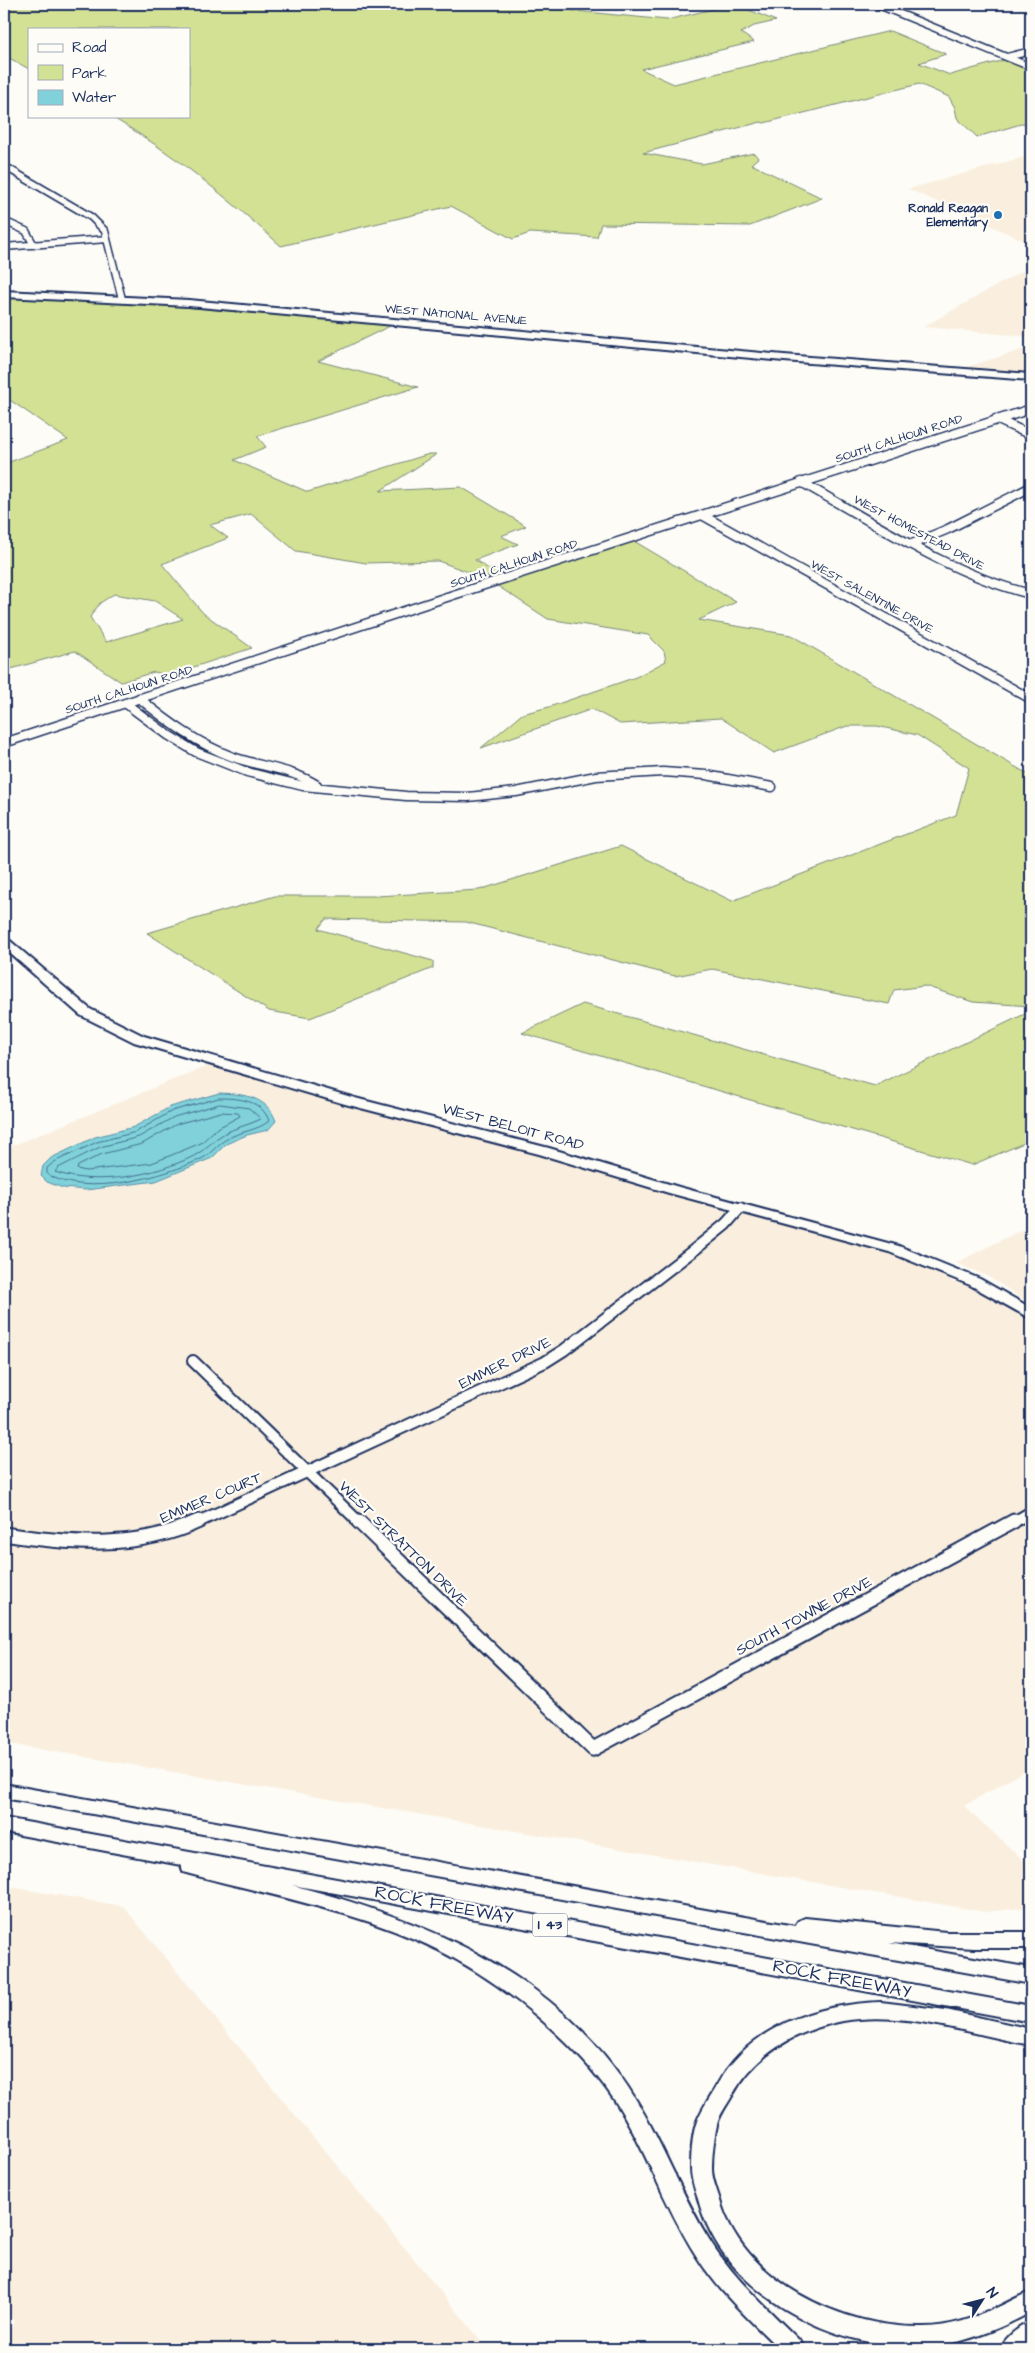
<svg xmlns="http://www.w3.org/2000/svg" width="1035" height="2353" font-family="'Architects Daughter',sans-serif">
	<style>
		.built { fill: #faefde }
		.green { fill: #d3e194; stroke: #778879; fill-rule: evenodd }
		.water { fill: #80d1da; stroke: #5890a8 }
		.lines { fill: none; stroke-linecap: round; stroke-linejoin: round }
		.shore { stroke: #437090; stroke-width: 1 }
		.minor-far3-casing { stroke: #1b2f5e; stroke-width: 9 }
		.minor-far2-casing { stroke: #1b2f5e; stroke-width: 11 }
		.minor-far1-casing { stroke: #1b2f5e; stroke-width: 14 }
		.minor-casing { stroke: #1b2f5e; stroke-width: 17 }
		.major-casing { stroke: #1b2f5e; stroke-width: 4 }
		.highway-casing { stroke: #1b2f5e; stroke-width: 4 }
		.minor-far3 { stroke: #fdfcf7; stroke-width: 6 }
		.minor-far2 { stroke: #fdfcf7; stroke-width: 8 }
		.minor-far1 { stroke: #fdfcf7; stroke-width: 10 }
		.minor { stroke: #fdfcf7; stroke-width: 13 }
		.major { fill: #fdfcf7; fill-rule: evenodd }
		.highway { fill: #fdfcf7; fill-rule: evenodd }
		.poi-dot { fill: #1f6fb2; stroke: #fdfcf7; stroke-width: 2 }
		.labels { text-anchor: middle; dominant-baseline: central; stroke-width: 4.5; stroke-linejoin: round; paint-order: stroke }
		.far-poi-label { font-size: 12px; font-weight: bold; fill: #1b2f5e; stroke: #fdfcf7; text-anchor: end }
		.far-street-label { font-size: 12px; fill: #1b2f5e; stroke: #fdfcf7 }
		.shield { fill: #fdfcf7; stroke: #5f6c8c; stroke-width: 1 }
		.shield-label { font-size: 14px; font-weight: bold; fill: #1b2f5e }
		.street-label { font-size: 15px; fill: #1b2f5e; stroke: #fdfcf7 }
		.near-street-label { font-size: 18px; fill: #1b2f5e; stroke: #fdfcf7 }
	</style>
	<rect width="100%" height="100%" fill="#fdfcf7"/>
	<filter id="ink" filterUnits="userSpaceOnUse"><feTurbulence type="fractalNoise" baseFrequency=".02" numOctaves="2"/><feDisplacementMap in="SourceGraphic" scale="10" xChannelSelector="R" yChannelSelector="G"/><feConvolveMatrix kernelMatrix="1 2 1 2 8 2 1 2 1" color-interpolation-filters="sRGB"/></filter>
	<g filter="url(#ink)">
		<!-- built -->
		<path class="built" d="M 1031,155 L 1031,244 L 908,189 Z
			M 1031,266 L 1031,337 L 923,327 Z
			M 1031,347 L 1031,376 L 957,370 Z
			M 217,1062 L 936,1264 L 953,1282 L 975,1282 L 1031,1314 L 1031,1767 L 964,1806 L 1031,1867 L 1031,1907 L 986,1912 L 4,1743 L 4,1149 Z
			M 1031,1225 L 1031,1304 L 987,1276 L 956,1263 Z
			M 4,1886 L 123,1906 L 488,2349 L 4,2349 L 4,2340 L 15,2322 L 4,2306 Z"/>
		<!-- green -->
		<path class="green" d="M 4,4 L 505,4 L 667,20 L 734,4 L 776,21 L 754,26 L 741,33 L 754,42 L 641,69 L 674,84 L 890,31 L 946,54 L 919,63 L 950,75 L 1008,59 L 1031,69 L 1031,121 L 977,137 L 957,118 L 955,108 L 949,97 L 919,84 L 764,123 L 761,122 L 643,153 L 702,164 L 754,153 L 758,158 L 751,164 L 822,198 L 750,226 L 601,224 L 597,237 L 530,233 L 513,239 L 451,206 L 281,246 C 228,198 172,152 110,116 L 189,116 L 189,29 L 29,29 L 29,69 L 4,55 Z
			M 4,297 L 147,304 L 392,325 L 318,361 L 418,387 L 257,436 L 266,447 L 234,460 L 308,492 L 429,454 L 437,454 L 380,491 L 461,487 L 526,526 L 501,536 L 518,544 L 475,560 L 489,569 L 508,571 L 485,578 L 438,561 L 366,563 L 296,551 L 251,514 L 210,525 L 228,538 L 162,564 L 203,613 L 252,648 L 169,675 L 154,672 L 121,682 L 75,651 L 4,671 L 4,464 L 68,440 L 4,396 ZM 114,594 L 155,601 L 183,619 L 106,642 L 90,617 L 100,603 Z
			M 634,541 L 736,602 L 699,620 L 791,635 L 1031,776 L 1031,1006 L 973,1002 L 925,986 L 894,990 L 889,1004 L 712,969 L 675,976 L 466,922 L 326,919 L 318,929 L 433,961 L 433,968 L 310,1018 L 269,1011 L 147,933 L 275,896 L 377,896 L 479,890 L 621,846 L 732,901 L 956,815 L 969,768 L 917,735 L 877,726 L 847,726 L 774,753 L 721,718 L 620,724 L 592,709 L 481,748 L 522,714 L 549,707 L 636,677 L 666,661 L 664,651 L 648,635 L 548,619 L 496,585 Z
			M 583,1004 L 875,1086 L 1031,1011 L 1031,1140 L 972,1165 L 522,1033 Z"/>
		<!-- water -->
		<path class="water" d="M 219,1093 C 243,1094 267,1096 276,1121 L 268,1130 L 247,1135 L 226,1144 L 212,1158 L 156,1181 L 86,1190 L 63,1188 L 47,1182 L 41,1176 L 43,1166 L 51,1158 L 95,1137 L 134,1127 L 170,1107 Z"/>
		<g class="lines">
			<!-- shore -->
			<path class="shore" d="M 219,1098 C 239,1098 262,1100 269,1121 C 257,1131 240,1131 227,1139 C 217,1144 212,1153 203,1158 C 165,1177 84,1198 47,1174 L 47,1168 L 54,1162 L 97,1142 L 136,1132 L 172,1111 Z
				M 220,1104 L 249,1108 L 261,1119 C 249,1125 237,1127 225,1133 C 213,1139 206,1150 194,1156 C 155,1175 97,1187 55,1172 L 58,1168 L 100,1147 L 139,1137 L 174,1117 Z
				M 221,1112 L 238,1113 L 240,1116 L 216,1129 L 201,1143 L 152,1163 L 86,1171 L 77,1169 L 78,1166 L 102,1154 L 142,1144 L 177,1124 Z"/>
			<!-- minor-far3 casing -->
			<g class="minor-far3-casing">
				<path id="minor-far3" d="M 876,4 L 1031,67
					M 1007,57 L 1031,51
					M 4,166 L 91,217 L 105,231 L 122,299
					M 4,221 L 26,231 L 34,245
					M 4,247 L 107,239"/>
			</g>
			<!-- minor-far2 casing -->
			<g class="minor-far2-casing">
				<path id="minor-far2" d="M 996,419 L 1031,435
					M 801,482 C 873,522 951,575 1031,594
					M 702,515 L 1031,699
					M 912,544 L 948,529 L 1031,487
					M 139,698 C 168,722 198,744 233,757 C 261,767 292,769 317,785
					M 125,703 L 168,735 L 196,752 L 247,772 L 303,786 L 406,796 L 468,797 L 516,792 L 596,776 L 663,772 L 706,775 L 772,787
					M 4,743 L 453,595 L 1031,409"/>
			</g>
			<!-- minor-far1 casing -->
			<g class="minor-far1-casing">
				<path id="minor-far1" d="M 193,1361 L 360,1523
					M 196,1523 L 545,1362 L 564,1350 L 694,1250 L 726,1224 L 740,1208
					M 1012,1523 L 1031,1512"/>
			</g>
			<!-- minor casing -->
			<g class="minor-casing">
				<path id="minor" d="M 358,1521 L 593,1749 L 1014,1521
					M 4,1534 C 69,1544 137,1550 199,1521"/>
			</g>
			<!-- major casing -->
			<g class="major-casing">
				<path id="major" d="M 4,291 L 189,300 L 784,355 L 1031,374 L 1031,380 L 784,361 L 189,306 L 4,297 Z
					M 4,938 L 8,939 L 90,1009 L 144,1036 L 355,1098 L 549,1148 L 679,1187 L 899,1246 L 980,1279 L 1031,1308 L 1031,1319 L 970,1285 L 889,1252 L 669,1193 L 539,1154 L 345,1104 L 134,1042 L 80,1015 L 4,948 Z
					M 1031,2322 L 1031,2343 L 1024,2349 L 1000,2349 C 1005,2338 1019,2326 1031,2322 Z"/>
			</g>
			<!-- highway casing -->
			<g class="highway-casing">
				<path id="highway" d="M 4,1784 L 795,1926 L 798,1921 L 805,1918 L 946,1932 L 1031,1932 L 1031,1948 L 974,1948 L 889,1943 L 1031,1968 L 1031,1984 L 4,1798 Z
					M 4,1818 L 1031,2006 L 1031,2022 L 292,1885 C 421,1919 550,1970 628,2087 C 661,2137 680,2194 712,2244 C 736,2281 770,2311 801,2342 L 804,2349 L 779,2349 C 750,2320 719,2292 697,2257 C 664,2206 646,2148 613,2098 C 592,2067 565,2040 537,2016 C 507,1991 474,1968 438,1950 C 361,1912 273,1896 190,1874 L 183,1872 L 181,1865 L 4,1832 Z
					M 881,2002 L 946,2010 L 1031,2029 L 1031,2045 C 969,2034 906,2010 843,2021 C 796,2030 754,2055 732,2096 C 727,2105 719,2115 717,2125 C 714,2138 712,2156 712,2169 C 712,2178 716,2188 719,2197 C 741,2281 843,2329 924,2327 C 949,2327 976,2318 998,2307 C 1009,2302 1020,2295 1031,2292 L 1031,2312 C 1000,2329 961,2345 924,2347 C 832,2350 722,2293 698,2199 C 695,2190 691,2179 691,2169 C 691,2156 692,2134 697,2121 C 702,2108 711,2096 717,2085 C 749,2026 818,2004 881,2002 Z"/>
			</g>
			<!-- minor-far3 -->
			<use href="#minor-far3" class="minor-far3"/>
			<!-- minor-far2 -->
			<use href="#minor-far2" class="minor-far2"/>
			<!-- minor-far1 -->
			<use href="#minor-far1" class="minor-far1"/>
			<!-- minor -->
			<use href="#minor" class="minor"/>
			<!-- major -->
			<use href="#major" class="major"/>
			<!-- highway -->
			<use href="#highway" class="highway"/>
		</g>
	</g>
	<!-- markers -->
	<circle class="poi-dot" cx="998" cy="215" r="5"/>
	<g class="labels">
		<!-- far-poi labels -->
		<g class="far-poi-label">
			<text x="988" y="208">Ronald Reagan<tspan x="988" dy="14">Elementary</tspan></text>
		</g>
		<!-- far-street labels -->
		<g class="far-street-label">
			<text transform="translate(456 315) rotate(5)">WEST NATIONAL AVENUE</text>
			<text transform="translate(899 439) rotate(-18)">SOUTH CALHOUN ROAD</text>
			<text transform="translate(919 533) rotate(28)">WEST HOMESTEAD DRIVE</text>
			<text transform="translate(514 564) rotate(-18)">SOUTH CALHOUN ROAD</text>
			<text transform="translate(872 597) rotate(29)">WEST SALENTINE DRIVE</text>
			<text transform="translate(129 690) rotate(-18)">SOUTH CALHOUN ROAD</text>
		</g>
		<!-- shield labels -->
		<rect class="shield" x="532.5" y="1913.5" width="35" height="23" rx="4"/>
		<g class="shield-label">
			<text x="550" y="1925">I 43</text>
		</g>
		<!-- street labels -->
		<g class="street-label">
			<text transform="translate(513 1127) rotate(15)">WEST BELOIT ROAD</text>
			<text transform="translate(505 1363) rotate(-26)">EMMER DRIVE</text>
			<text transform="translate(211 1498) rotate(-23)">EMMER COURT</text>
			<text transform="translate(403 1544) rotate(44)">WEST STRATTON DRIVE</text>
			<text transform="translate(804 1616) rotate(-28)">SOUTH TOWNE DRIVE</text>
		</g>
		<!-- near-street labels -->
		<g class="near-street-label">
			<text transform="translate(444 1905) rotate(11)">ROCK FREEWAY</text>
			<text transform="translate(842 1979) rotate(11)">ROCK FREEWAY</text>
		</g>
	</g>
	<!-- margin -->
	<rect width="1035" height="2353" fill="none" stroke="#fdfcf7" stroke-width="20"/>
	<rect x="10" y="10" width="1015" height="2333" fill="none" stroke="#1b2f5e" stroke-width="2" filter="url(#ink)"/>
	<!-- legend -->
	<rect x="28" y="28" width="162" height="90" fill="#fdfcf7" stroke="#a3aaba"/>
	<rect x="38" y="44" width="25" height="8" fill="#fdfcf7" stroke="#a3aaba"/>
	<text x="72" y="52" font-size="15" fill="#1b2f5e">Road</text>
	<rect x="38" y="65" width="25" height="15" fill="#d3e194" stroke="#a3aaba"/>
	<text x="72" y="78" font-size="15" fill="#1b2f5e">Park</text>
	<rect x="38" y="90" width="25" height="15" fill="#80d1da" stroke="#a3aaba"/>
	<text x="72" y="102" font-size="15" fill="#1b2f5e">Water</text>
	<!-- north arrow -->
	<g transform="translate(982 2300) rotate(54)" stroke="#fdfcf7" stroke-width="4" paint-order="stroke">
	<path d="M0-4L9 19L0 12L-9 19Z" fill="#1b2f5e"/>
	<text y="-8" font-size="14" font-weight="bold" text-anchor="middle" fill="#1b2f5e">N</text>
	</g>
</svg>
